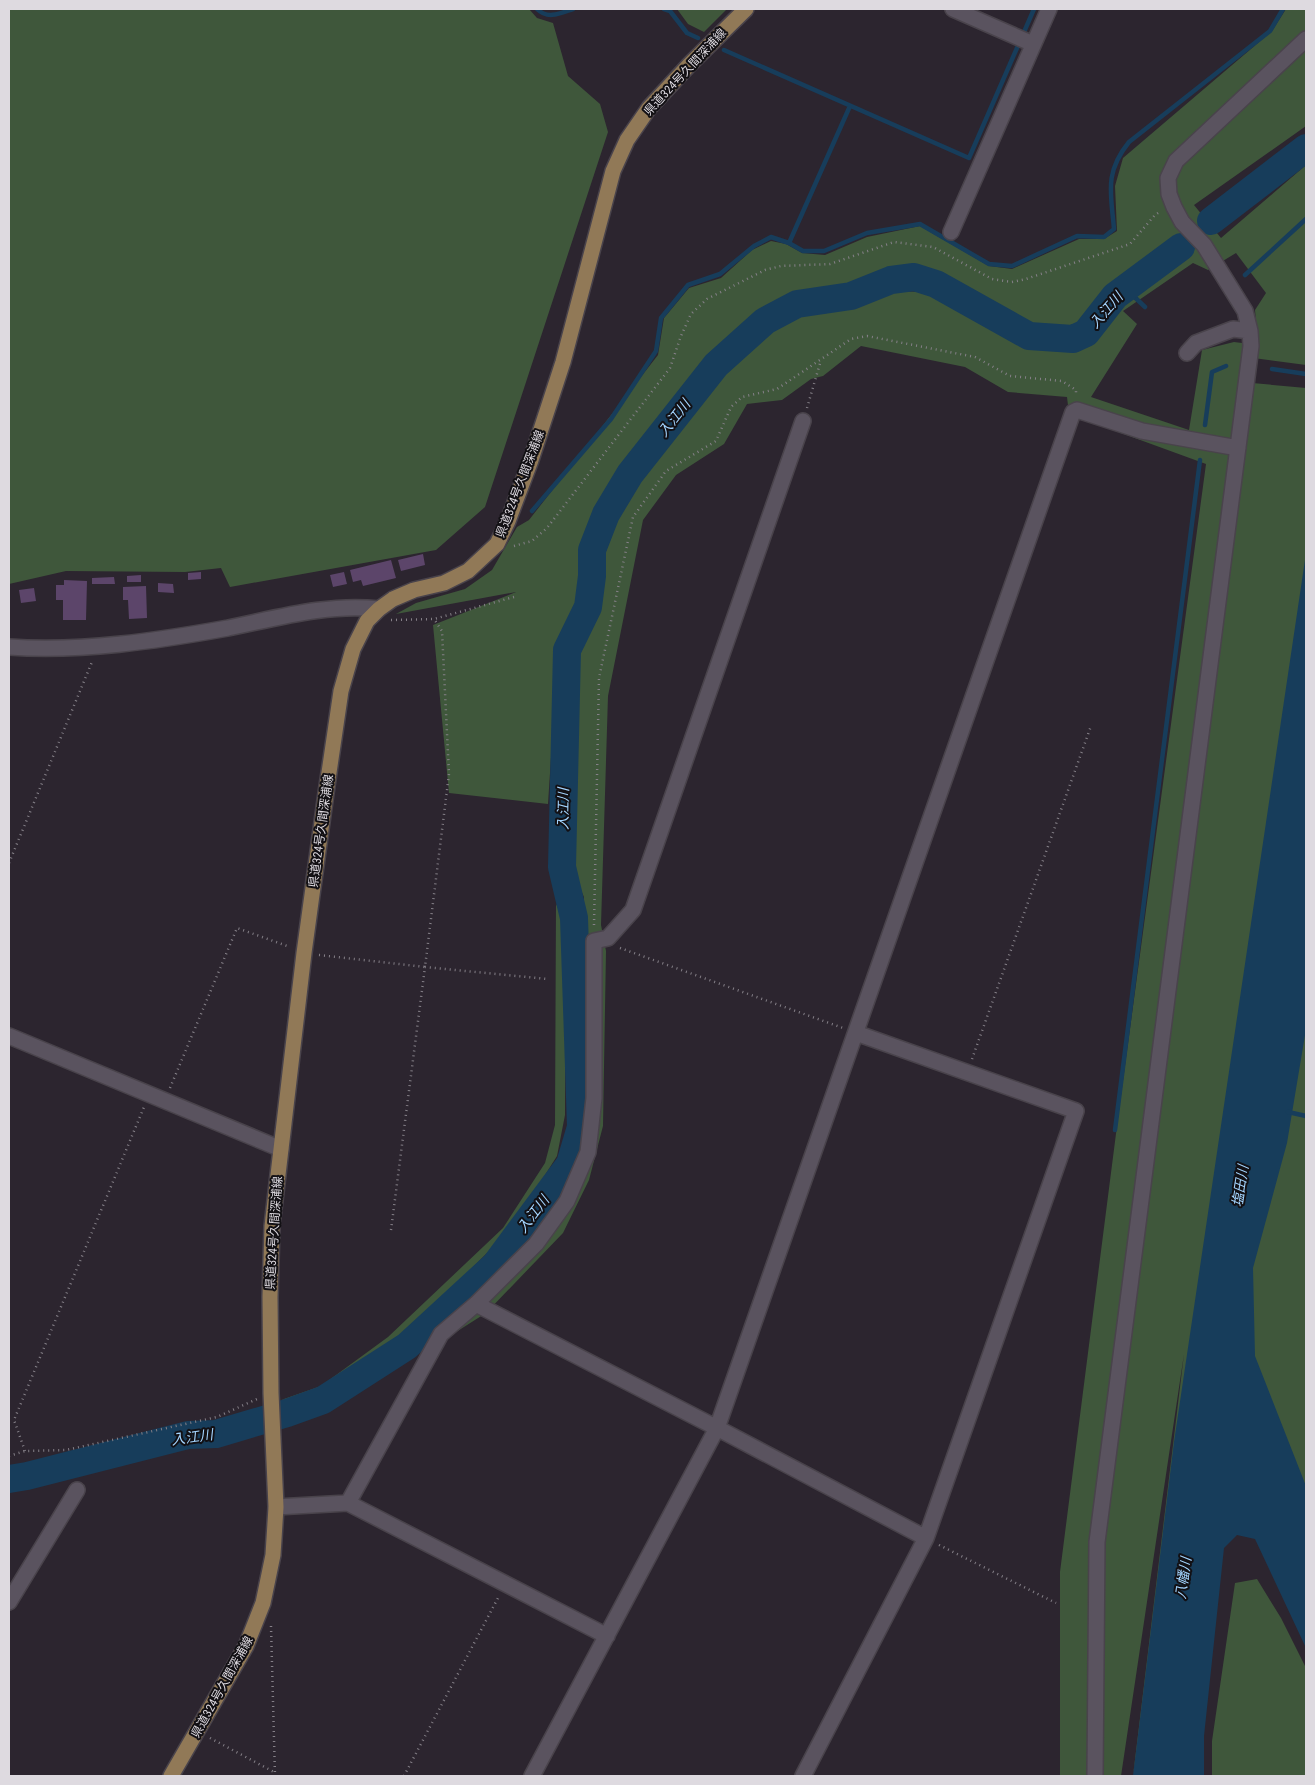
<svg xmlns="http://www.w3.org/2000/svg" width="1315" height="1785" font-family="'Roboto Condensed','Noto Sans JP',sans-serif">
	<style>
		.green { fill: #3f573b; fill-rule: evenodd }
		.water { fill: #173d5b }
		.lines { fill: none; stroke-linecap: round; stroke-linejoin: round }
		.stream { stroke: #173d5b; stroke-width: 4.5 }
		.river { stroke: #173d5b; stroke-width: 28 }
		.building { fill: #5c456a }
		.minor-casing { stroke: #49434b; stroke-width: 18 }
		.major-casing { stroke: #49434b; stroke-width: 18 }
		.path { stroke: #858088; stroke-width: 2.5; stroke-dasharray: 1 4; stroke-linecap: butt }
		.minor { stroke: #5a535f; stroke-width: 15 }
		.major { stroke: #917957; stroke-width: 15 }
		.labels { text-anchor: middle; dominant-baseline: central; stroke-width: 4; stroke-linejoin: round; paint-order: stroke }
		.street-label { font-size: 12px; fill: #dedae0; stroke: #121014 }
		.water-label { font-size: 14px; font-style: italic; fill: #a4d5ff; stroke: #121014 }
	</style>
	<rect width="100%" height="100%" fill="#2c252f"/>
	<!-- green -->
	<path class="green" d="M 9,9 L 529,9 L 537,18 L 553,23 L 568,76 L 600,104 L 608,132 L 485,507 L 436,550 L 230,587 L 221,568 L 185,572 L 66,571 L 9,584 Z
		M 677,9 L 727,9 L 704,32 L 688,24 Z
		M 1286,9 L 1306,9 L 1306,126 L 1194,205 L 1221,238 L 1306,165 L 1306,365 L 1246,357 L 1241,382 L 1306,388 L 1306,661 L 1133,1776 L 1184,1354 L 1121,1776 L 1060,1776 L 1060,1572 L 1118,1118 L 1206,464 L 1069,414 L 1067,397 L 1008,392 L 965,367 L 861,346 L 823,376 L 811,379 L 782,400 L 747,404 L 724,444 L 676,475 L 643,520 L 608,696 L 601,925 L 606,951 L 603,1126 L 589,1180 L 563,1233 L 486,1313 L 445,1339 L 525,1244 L 573,1168 L 584,1128 L 584,897 L 567,860 L 569,705 L 577,638 L 596,614 L 606,551 L 623,506 L 654,458 L 731,360 L 792,318 L 849,306 L 894,291 L 925,292 L 1034,345 L 1089,342 L 1121,301 L 1186,252 L 1178,242 L 1116,281 L 1082,325 L 1045,333 L 928,273 L 895,274 L 836,291 L 787,302 L 726,339 L 590,520 L 584,581 L 562,638 L 555,696 L 548,804 L 449,793 L 433,625 L 516,592 L 396,614 L 416,603 L 465,589 L 492,570 L 517,527 L 529,520 L 658,355 L 664,318 L 689,288 L 721,278 L 752,250 L 771,241 L 786,244 L 802,253 L 825,255 L 867,237 L 920,226 L 989,266 L 1012,269 L 1079,239 L 1104,239 L 1117,231 L 1115,186 L 1123,158 L 1272,31 ZM 1236,253 L 1266,293 L 1255,310 L 1258,345 L 1234,342 L 1202,350 L 1189,430 L 1091,397 L 1137,324 L 1123,311 L 1193,263 L 1208,270 Z
		M 1306,843 L 1306,1531 L 1222,1371 Z
		M 556,904 L 566,923 L 565,1115 L 557,1156 L 511,1229 L 403,1337 L 322,1394 L 281,1400 L 321,1386 L 388,1337 L 503,1228 L 545,1163 L 555,1125 Z
		M 1257,1579 L 1281,1618 L 1306,1668 L 1306,1776 L 1212,1776 L 1212,1741 L 1235,1583 Z"/>
	<!-- water -->
	<path class="water" d="M 1306,553 L 1306,1029 L 1287,1143 L 1253,1268 L 1255,1356 L 1306,1486 L 1306,1648 L 1255,1539 L 1237,1535 L 1224,1548 L 1204,1736 L 1204,1776 L 1133,1776 L 1174,1442 Z"/>
	<g class="lines">
		<!-- stream -->
		<path class="stream" d="M 537,9 C 548,20 561,13 573,9
			M 664,9 L 670,11 L 687,33 L 698,38
			M 724,50 L 969,158 L 1034,9
			M 789,243 L 850,106
			M 1245,275 L 1306,219
			M 1125,288 L 1145,307
			M 1272,369 L 1306,374
			M 1205,425 L 1212,372 L 1226,366
			M 532,511 L 611,419 L 656,351 L 661,318 L 688,285 L 720,274 L 754,246 L 771,237 L 789,243 L 803,251 L 824,251 L 867,233 L 920,224 L 989,264 L 1012,266 L 1077,236 L 1104,237 L 1114,229 C 1111,193 1104,173 1129,142 L 1270,31 L 1283,9
			M 1288,1112 L 1306,1116
			M 1115,1130 L 1200,460"/>
		<!-- river -->
		<path class="river" d="M 1211,221 L 1306,148
			M 9,1479 L 27,1476 L 188,1435 L 216,1434 L 287,1413 L 323,1400 L 407,1346 L 495,1265 L 570,1164 L 581,1127 L 574,918 L 562,867 L 567,650 L 588,607 L 592,576 L 592,550 L 606,514 L 630,474 L 716,365 L 765,321 L 797,304 L 851,296 L 891,280 L 914,277 L 936,284 L 1029,336 L 1073,339 L 1086,333 L 1115,296 L 1181,247"/>
	</g>
	<!-- building -->
	<path class="building" d="M 423,554 L 425,565 L 401,571 L 398,560 Z
		M 391,560 L 396,578 L 363,586 L 361,580 L 353,582 L 350,570 Z
		M 201,572 L 201,579 L 188,580 L 188,573 Z
		M 344,572 L 347,584 L 333,587 L 330,575 Z
		M 141,575 L 141,582 L 127,582 L 127,576 Z
		M 114,577 L 115,584 L 92,584 L 92,578 Z
		M 64,580 L 87,581 L 86,620 L 63,620 L 63,600 L 56,600 L 56,585 L 64,585 Z
		M 158,583 L 173,584 L 174,593 L 158,592 Z
		M 146,586 L 147,618 L 129,619 L 128,600 L 123,600 L 123,587 Z
		M 34,588 L 36,601 L 21,603 L 19,590 Z"/>
	<g class="lines">
		<!-- minor casing -->
		<g class="minor-casing">
			<path id="minor" d="M 953,9 L 1033,44
				M 951,232 L 1049,9
				M 1187,353 L 1196,343 L 1233,329 L 1250,331
				M 9,647 C 82,652 156,641 228,628 C 277,618 329,603 379,609
				M 9,1036 L 281,1149
				M 476,1304 L 717,1428 L 926,1538
				M 348,1503 L 441,1334 L 476,1304 L 536,1244 L 567,1201 L 588,1152 L 594,1098 L 594,941 L 608,938 L 633,910 L 803,421
				M 276,1507 L 348,1503 L 607,1636
				M 9,1602 L 77,1490
				M 532,1776 L 717,1428 L 1073,412 L 1077,410 L 1142,431 L 1238,448
				M 803,1776 L 926,1538 L 1076,1111 L 856,1033
				M 1095,1776 L 1097,1542 L 1251,346 L 1250,331 L 1245,311 L 1204,245 L 1182,222 L 1174,207 L 1169,194 L 1168,178 L 1176,161 L 1306,39"/>
		</g>
		<!-- major casing -->
		<g class="major-casing">
			<path id="major" d="M 171,1776 L 246,1646 L 263,1603 L 273,1555 L 276,1507 L 271,1393 L 270,1297 L 272,1226 L 304,953 L 326,793 L 341,691 L 353,649 L 367,621 L 379,609 L 393,599 L 414,590 L 444,583 L 468,571 L 497,544 L 508,521 L 531,460 L 563,362 L 613,171 L 627,140 L 649,108 L 689,65 L 746,9"/>
		</g>
		<!-- path -->
		<path class="path" d="M 807,408 L 821,360
			M 514,546 L 532,541 L 547,528 L 670,368 L 681,336 L 691,314 L 707,299 L 765,270 L 781,266 L 830,264 L 894,242 L 933,247 L 992,279 L 1012,282 L 1026,279 L 1130,244 L 1155,215 L 1161,211
			M 391,620 L 434,619 L 514,597
			M 9,863 L 92,662
			M 594,925 L 599,678 L 633,517 L 666,471 L 716,441 L 731,407 L 742,397 L 777,389 L 851,339 L 867,336 L 975,357 L 1010,376 L 1062,381 L 1076,390 L 1076,396
			M 620,948 L 843,1028
			M 319,955 L 425,967 L 449,774 L 442,631 L 434,619
			M 972,1059 L 1091,726
			M 170,1088 L 237,928 L 290,947
			M 391,1230 L 425,967 L 547,979
			M 25,1451 L 14,1420 L 144,1107
			M 9,1456 L 25,1451 L 66,1450 L 217,1417 L 257,1399
			M 939,1545 L 1056,1603
			M 271,1626 L 275,1776
			M 210,1738 L 274,1772
			M 404,1776 L 499,1596"/>
		<!-- minor -->
		<use href="#minor" class="minor"/>
		<!-- major -->
		<use href="#major" class="major"/>
	</g>
	<g class="labels">
		<!-- street labels -->
		<g class="street-label">
			<text transform="translate(685 72) rotate(-47)">県道324号久間深浦線</text>
			<text transform="translate(520 484) rotate(-69)">県道324号久間深浦線</text>
			<text transform="translate(321 831) rotate(-82)">県道324号久間深浦線</text>
			<text transform="translate(274 1233) rotate(-86)">県道324号久間深浦線</text>
			<text transform="translate(222 1687) rotate(-61)">県道324号久間深浦線</text>
		</g>
		<!-- water labels -->
		<g class="water-label">
			<text transform="translate(1106 310) rotate(-49)">入江川</text>
			<text transform="translate(674 418) rotate(-52)">入江川</text>
			<text transform="translate(563 809) rotate(-89)">入江川</text>
			<text transform="translate(1240 1186) rotate(-81)">塩田川</text>
			<text transform="translate(533 1214) rotate(-53)">入江川</text>
			<text transform="translate(192 1437) rotate(-8)">入江川</text>
			<text transform="translate(1183 1578) rotate(-82)">八幡川</text>
		</g>
	</g>
	<!-- border -->
	<rect width="1315" height="1785" fill="none" stroke="#dedae0" stroke-width="20"/>
</svg>
